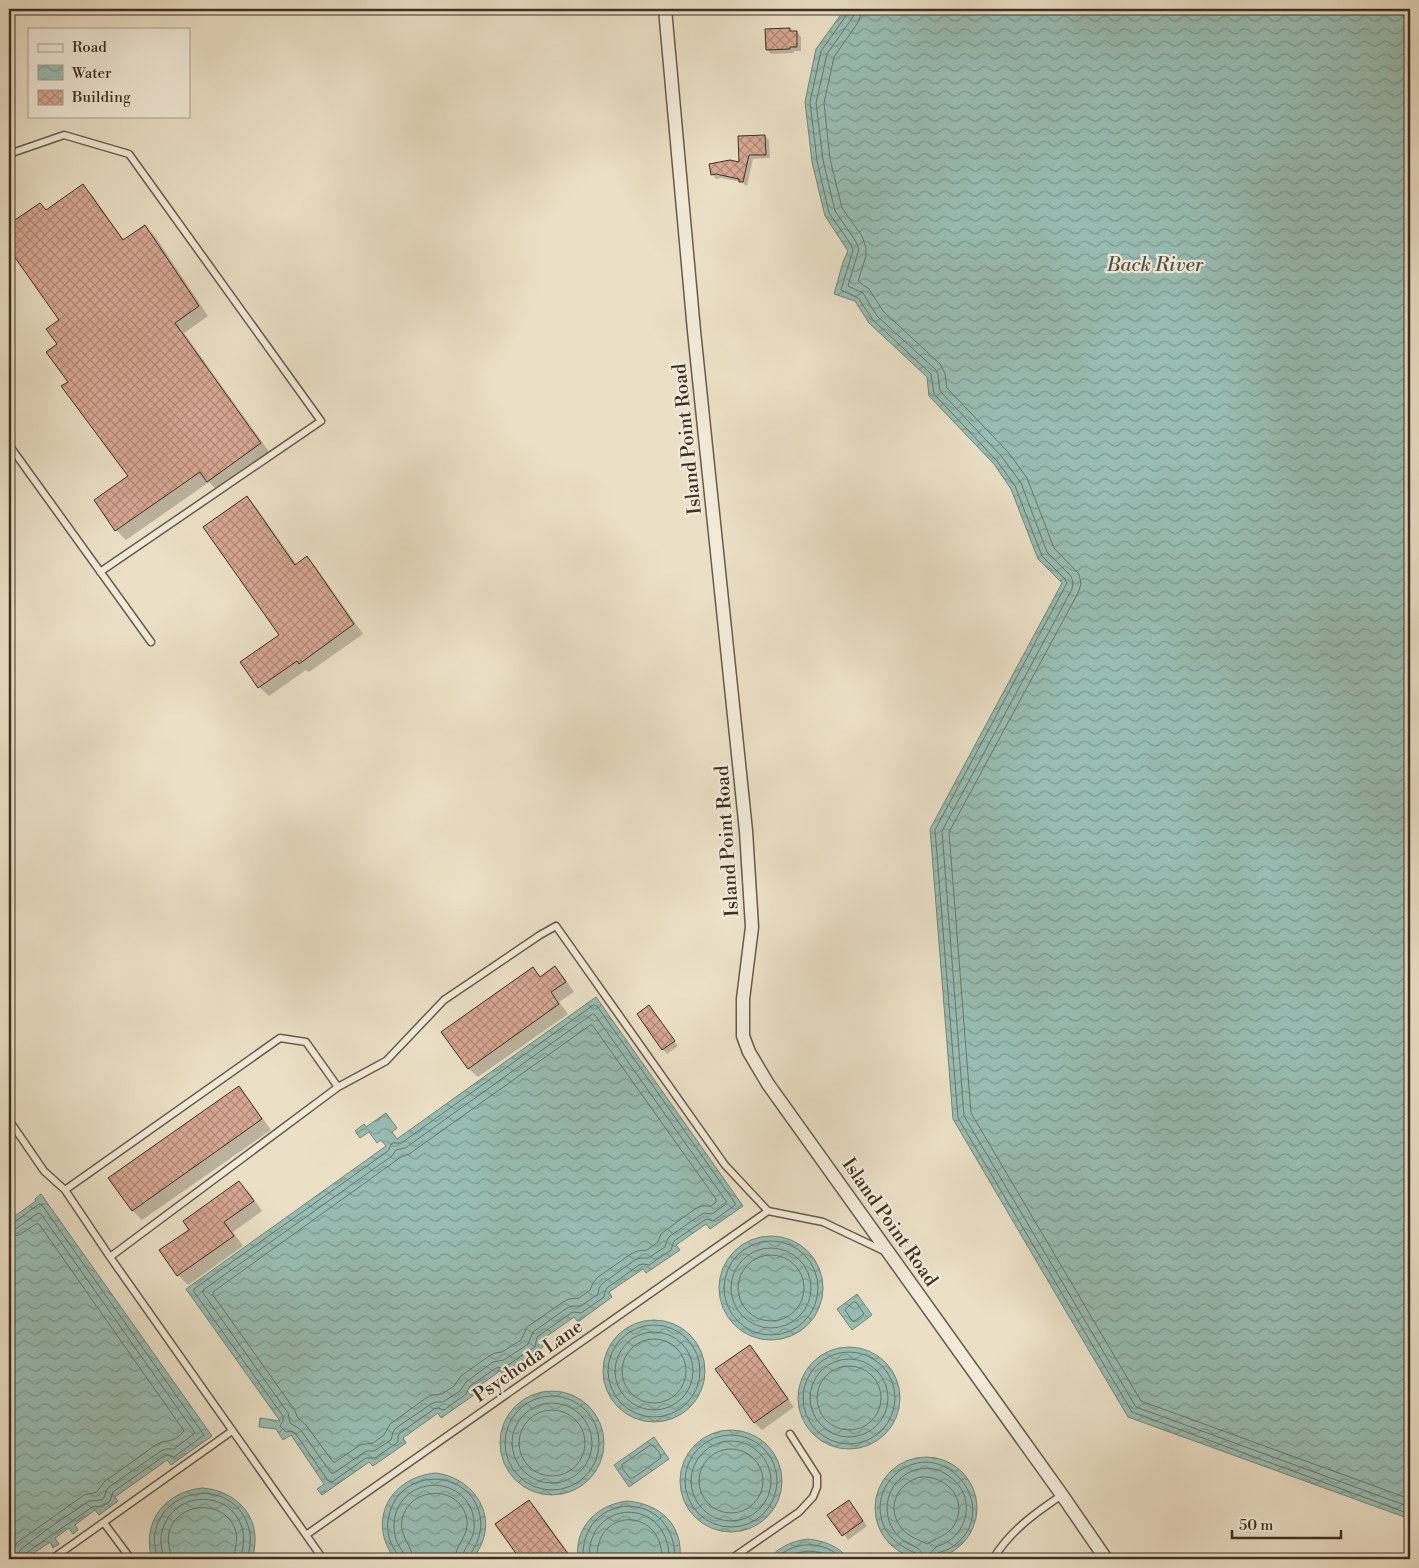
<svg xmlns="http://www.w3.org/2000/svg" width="1419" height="1568" font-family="'Libre Bodoni',serif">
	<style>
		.water { fill: url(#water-waves); stroke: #74857a }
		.shadow { fill: #0003 }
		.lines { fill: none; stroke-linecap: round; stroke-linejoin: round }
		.shore { stroke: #6a766c; stroke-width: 1 }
		.building { fill: url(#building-cross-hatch); stroke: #3d3024 }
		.service-casing { stroke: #685c4c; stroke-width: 9 }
		.minor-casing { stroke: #685c4c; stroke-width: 15 }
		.service { stroke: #f2ebda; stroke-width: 6 }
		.minor { stroke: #f2ebda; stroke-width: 12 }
		.labels { text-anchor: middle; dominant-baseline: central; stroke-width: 4.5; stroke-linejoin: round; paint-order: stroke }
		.street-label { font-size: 19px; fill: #3d3024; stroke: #f2ebda }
		.water-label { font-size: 20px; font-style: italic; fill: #545348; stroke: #f2ebda }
	</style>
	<defs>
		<pattern id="water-waves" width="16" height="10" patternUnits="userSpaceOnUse" patternTransform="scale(1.25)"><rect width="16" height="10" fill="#98bdb3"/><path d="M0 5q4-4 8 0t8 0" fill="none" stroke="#7d9a91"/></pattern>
		<pattern id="building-cross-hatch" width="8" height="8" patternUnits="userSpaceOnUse" patternTransform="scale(1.25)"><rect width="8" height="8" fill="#d7a793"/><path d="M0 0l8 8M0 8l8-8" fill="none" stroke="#b08878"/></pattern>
	</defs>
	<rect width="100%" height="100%" fill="#ebe0c6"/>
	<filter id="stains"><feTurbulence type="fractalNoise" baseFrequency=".004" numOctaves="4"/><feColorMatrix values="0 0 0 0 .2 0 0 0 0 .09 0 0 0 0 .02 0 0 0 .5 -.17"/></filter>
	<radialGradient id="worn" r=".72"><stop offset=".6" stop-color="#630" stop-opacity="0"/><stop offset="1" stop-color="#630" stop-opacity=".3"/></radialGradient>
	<!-- water -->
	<path class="water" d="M 845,9 L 1410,9 L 1410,1519 L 1128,1417 L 953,1119 L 930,829 L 1062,583 L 1038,559 L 1011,489 L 994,464 L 929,396 L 927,377 L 869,323 L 855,301 L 834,294 L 843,262 L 848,251 L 825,216 L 812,162 L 805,102 L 816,49 Z
		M 596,997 L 743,1206 L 710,1229 L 706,1224 L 676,1245 L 680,1250 L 646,1273 L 643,1269 L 609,1292 L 612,1297 L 578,1322 L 574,1317 L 540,1341 L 543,1347 L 503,1375 L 500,1371 L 472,1391 L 474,1395 L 441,1418 L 438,1413 L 403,1438 L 406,1443 L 373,1466 L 369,1462 L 322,1495 L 317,1489 L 324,1484 L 291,1435 L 283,1440 L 276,1429 L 259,1427 L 260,1418 L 280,1421 L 186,1289 L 386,1146 L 381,1140 L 377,1143 L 369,1132 L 360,1138 L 355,1131 L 364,1124 L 366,1127 L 386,1113 L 397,1128 L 392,1132 L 397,1139 Z
		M 41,1194 L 212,1436 L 171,1465 L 167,1460 L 115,1497 L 118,1501 L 99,1515 L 95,1510 L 75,1525 L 78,1530 L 73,1534 L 69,1528 L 55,1538 L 59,1544 L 53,1548 L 50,1542 L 25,1559 L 9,1559 L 9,1220 L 36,1201 L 35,1199 Z
		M719 1288a52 52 0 1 1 104 0a52 52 0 1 1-104 0Z
		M 857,1294 L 872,1315 L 852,1330 L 837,1309 Z
		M603 1371a51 51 0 1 1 102 0a51 51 0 1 1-102 0Z
		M798 1398a51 51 0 1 1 102 0a51 51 0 1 1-102 0Z
		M500 1443a52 52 0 1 1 104 0a52 52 0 1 1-104 0Z
		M680 1481a51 51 0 1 1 102 0a51 51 0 1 1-102 0Z
		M 654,1437 L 669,1459 L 629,1487 L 614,1465 Z
		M875 1508a51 51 0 1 1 102 0a51 51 0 1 1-102 0Z
		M 436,1473 C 479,1479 502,1524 472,1559 L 395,1559 C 366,1521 390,1477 436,1473 Z
		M 202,1488 C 240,1491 264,1521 252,1559 L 152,1559 C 141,1522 165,1492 202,1488 Z
		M 627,1501 C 661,1504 683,1525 680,1559 L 578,1559 C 574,1527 597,1505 627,1501 Z
		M 808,1539 C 825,1541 838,1546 849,1559 L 768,1559 C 779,1547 792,1541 808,1539 Z"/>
	<!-- shadow -->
	<path class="shadow" d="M 790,30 L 793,32 L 797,32 L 801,37 L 801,51 L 794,51 L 794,53 L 771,54 L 767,49 Z
		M 765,136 L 769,140 L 770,158 L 753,159 L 747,186 L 745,185 L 742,182 L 721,178 L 716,179 L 712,174 L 740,164 Z
		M 82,186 L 92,195 L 124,240 L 145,226 L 155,236 L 208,316 L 184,333 L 270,453 L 218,491 L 209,482 L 126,540 L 116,530 L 96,500 L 130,476 L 70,382 L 59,345 L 60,320 L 9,247 L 9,226 L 40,204 L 46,211 Z
		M 247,498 L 256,507 L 297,565 L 306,558 L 316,567 L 363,634 L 309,672 L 306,670 L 269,696 L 259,687 L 281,636 Z
		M 554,968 L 564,977 L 574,992 L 559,1002 L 568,1014 L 478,1077 L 468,1068 L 533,969 L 541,977 Z
		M 649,1007 L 678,1046 L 667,1054 L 663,1049 Z
		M 239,1088 L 248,1098 L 271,1130 L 142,1220 L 132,1210 Z
		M 239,1183 L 249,1192 L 262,1211 L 233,1232 L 243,1246 L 188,1285 L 178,1275 L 190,1230 Z
		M 750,1347 L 757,1354 L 794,1407 L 762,1430 L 755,1423 Z
		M 529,1501 L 536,1508 L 573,1559 L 521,1559 L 496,1525 Z
		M 853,1506 L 867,1526 L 848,1540 L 829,1515 Z"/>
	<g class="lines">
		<!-- shore -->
		<path class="shore" d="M 849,9 L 848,13 L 821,51 L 810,102 L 817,161 L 829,213 L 850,243 L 853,250 L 841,290 L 858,298 L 873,320 L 931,374 L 934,394 L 997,461 L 1015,486 L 1042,556 L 1065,579 L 1067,583 L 935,830 L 958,1118 L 1132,1412 L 1410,1514
			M 855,9 L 853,17 L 827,54 L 816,103 L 823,160 L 835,211 L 855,240 L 859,249 L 848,286 L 863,293 L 877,316 L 935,369 L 938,374 L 940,391 L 1002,457 L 1021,483 L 1047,552 L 1071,576 L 1073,582 L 1072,589 L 942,831 L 964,1116 L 1136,1407 L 1410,1507
			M 862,9 L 859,21 L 834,57 L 824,103 L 830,159 L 842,208 L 862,236 L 866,248 L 866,256 L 858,281 L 869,289 L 883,311 L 940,364 L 945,373 L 947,388 L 1008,452 L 1027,478 L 1054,548 L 1079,574 L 1081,584 L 1078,593 L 949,832 L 971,1113 L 1141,1401 L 1410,1499
			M 594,1005 L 597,1006 L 735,1203 L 735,1205 L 713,1221 L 707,1219 L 703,1221 L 674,1241 L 671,1250 L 649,1265 L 643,1264 L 639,1265 L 607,1288 L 605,1291 L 604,1297 L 581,1313 L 574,1312 L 571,1313 L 537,1337 L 535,1347 L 505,1367 L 496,1368 L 470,1386 L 466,1394 L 444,1410 L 438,1408 L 434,1409 L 400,1433 L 398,1436 L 398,1442 L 375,1458 L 366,1458 L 332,1482 L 329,1482 L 295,1433 L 291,1431 L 286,1432 L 280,1426 L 283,1421 L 283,1416 L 194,1292 L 194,1289 L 388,1151 L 392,1143 L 401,1143 Z
			M 593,1014 L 595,1015 L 726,1201 L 726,1204 L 712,1214 L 704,1213 L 699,1216 L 670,1236 L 667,1240 L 665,1247 L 648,1258 L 640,1258 L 635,1260 L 603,1283 L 599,1288 L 598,1294 L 581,1306 L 572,1306 L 567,1308 L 533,1332 L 528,1344 L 504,1360 L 493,1362 L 466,1382 L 460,1391 L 443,1402 L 436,1402 L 431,1404 L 396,1428 L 393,1432 L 391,1440 L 374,1451 L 367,1451 L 363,1453 L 334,1473 L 331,1473 L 300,1429 L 290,1423 L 288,1413 L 203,1293 L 203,1290 L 392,1156 L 396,1150 L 405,1148 Z
			M 591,1025 L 593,1026 L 716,1199 L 716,1202 L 711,1206 L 701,1206 L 695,1209 L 666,1230 L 661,1234 L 658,1242 L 647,1250 L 637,1251 L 631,1254 L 598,1277 L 593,1283 L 590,1290 L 579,1298 L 569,1299 L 563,1302 L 527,1327 L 521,1340 L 502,1352 L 495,1353 L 489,1356 L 461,1376 L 454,1386 L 442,1394 L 432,1395 L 426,1398 L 390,1424 L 384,1435 L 373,1443 L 360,1445 L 335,1462 L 333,1462 L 306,1425 L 298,1418 L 294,1409 L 213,1295 L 213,1292 L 401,1157 L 409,1154 Z
			M 9,1224 L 13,1223 L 39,1204 L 42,1205 L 204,1435 L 174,1457 L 168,1455 L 164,1456 L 113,1492 L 110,1501 L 101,1507 L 95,1506 L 92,1507 L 26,1553 L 23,1559
			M 9,1230 L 17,1228 L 38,1213 L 41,1214 L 195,1433 L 174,1449 L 166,1449 L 161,1451 L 109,1487 L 106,1491 L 104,1498 L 101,1500 L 89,1501 L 49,1528 L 21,1549 L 18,1554 L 17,1559
			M 9,1237 L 19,1235 L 36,1224 L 39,1224 L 184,1431 C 174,1443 169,1439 157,1444 L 104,1482 L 97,1492 L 84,1495 L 18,1542 L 11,1550 L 9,1559
			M724 1288a47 47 0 1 1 94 0a47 47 0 1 1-94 0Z
			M731 1288a40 40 0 1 1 80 0a40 40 0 1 1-80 0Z
			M738 1288a33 33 0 1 1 66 0a33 33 0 1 1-66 0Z
			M 854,1302 L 857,1303 L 864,1314 L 853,1322 L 845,1310 Z
			M608 1371a46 46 0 1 1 92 0a46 46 0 1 1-92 0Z
			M615 1371a39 39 0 1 1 78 0a39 39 0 1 1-78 0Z
			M622 1371a32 32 0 1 1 64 0a32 32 0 1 1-64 0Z
			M803 1398a46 46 0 1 1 92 0a46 46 0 1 1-92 0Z
			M810 1398a39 39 0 1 1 78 0a39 39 0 1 1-78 0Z
			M817 1398a32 32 0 1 1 64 0a32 32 0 1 1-64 0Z
			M505 1443a47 47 0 1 1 94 0a47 47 0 1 1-94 0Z
			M512 1443a40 40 0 1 1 80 0a40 40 0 1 1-80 0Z
			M519 1443a33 33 0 1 1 66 0a33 33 0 1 1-66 0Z
			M685 1481a46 46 0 1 1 92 0a46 46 0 1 1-92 0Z
			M691 1481a40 40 0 1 1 80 0a40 40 0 1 1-80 0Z
			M 651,1445 C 655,1446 661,1454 661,1458 L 633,1478 L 630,1478 L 622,1468 L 622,1465 Z
			M699 1481a32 32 0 1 1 64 0a32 32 0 1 1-64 0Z
			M 921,1477 C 948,1475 970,1502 953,1527 C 946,1536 936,1538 927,1544 C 919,1540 910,1537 904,1531 C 884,1510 896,1483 921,1477 Z
			M 157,1559 C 156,1550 153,1542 155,1533 C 165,1483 236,1479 249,1529 C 252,1540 249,1549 248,1559
			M 163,1559 C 163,1550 159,1542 162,1532 C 172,1489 234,1488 243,1532 C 245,1542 242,1550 241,1559
			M 171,1559 C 170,1548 166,1540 170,1529 C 182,1499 228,1501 236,1532 C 238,1542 234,1550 234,1559
			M 399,1559 C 398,1555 397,1553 394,1549 C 388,1539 386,1527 389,1516 C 399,1467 470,1467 480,1516 C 482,1526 480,1537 475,1546 C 473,1551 469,1554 469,1559
			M 405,1559 C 405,1553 402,1551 399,1546 C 394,1537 393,1526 395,1516 C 406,1473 468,1476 474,1520 C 477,1540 463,1545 462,1559
			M 413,1559 C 412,1545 399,1536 402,1520 C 409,1485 461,1484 467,1520 C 469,1536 455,1545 455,1559
			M 583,1559 C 580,1489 676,1488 675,1559
			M 589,1559 C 587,1497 670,1496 669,1559
			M 597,1559 C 595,1506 663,1507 662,1559
			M 775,1559 C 795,1540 823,1540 843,1559
			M 784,1559 C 800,1549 818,1548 833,1559
			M 917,1559 L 915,1553 C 896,1544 881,1533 880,1508 C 880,1494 887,1481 898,1472 C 948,1435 1004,1512 952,1547 C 948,1550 943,1551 938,1553 L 936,1559
			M 923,1559 C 923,1546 911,1547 903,1540 C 889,1530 884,1512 889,1496 C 892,1486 899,1478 908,1473 C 917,1468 928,1467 938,1470 C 948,1474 958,1482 963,1492 C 971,1510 964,1532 947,1542 C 943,1545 937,1545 934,1549 C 931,1552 930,1555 930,1559"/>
	</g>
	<!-- building -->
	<path class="building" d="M 790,28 L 790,31 L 797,31 L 797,47 L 790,47 L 790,49 L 766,50 L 765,29 Z
		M 765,135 L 766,155 L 749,155 L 743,182 L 739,182 L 739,179 L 716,174 L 711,175 L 709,164 L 730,160 L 739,162 L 738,136 Z
		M 83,184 L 123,240 L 145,225 L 199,306 L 175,323 L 261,443 L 207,482 L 200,472 L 115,531 L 94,500 L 128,476 L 61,386 L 68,382 L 46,352 L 57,344 L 46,329 L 59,320 L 9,249 L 9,224 L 40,203 L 46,210 Z
		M 247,496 L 295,565 L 307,556 L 354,624 L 299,664 L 297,661 L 258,688 L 240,662 L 279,635 L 203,527 Z
		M 555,966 L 566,982 L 551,992 L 559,1004 L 468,1069 L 441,1032 L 533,967 L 540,977 Z
		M 649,1005 L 675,1041 L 662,1050 L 637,1014 Z
		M 239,1086 L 262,1119 L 132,1211 L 108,1178 Z
		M 239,1181 L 254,1201 L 224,1222 L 234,1236 L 177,1276 L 159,1250 L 189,1230 L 183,1221 Z
		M 750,1345 L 788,1399 L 754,1423 L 715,1369 Z
		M 529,1500 L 568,1554 L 560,1559 L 520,1559 L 495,1524 Z
		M 849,1500 L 863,1521 L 842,1536 L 827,1515 Z"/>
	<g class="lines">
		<!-- service casing -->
		<g class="service-casing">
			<path id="service" d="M 9,154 L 64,135 L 129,154 L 321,421 L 100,572
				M 9,445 L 151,642
				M 9,1120 L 44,1171 L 65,1190 L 110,1257 L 323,1559
				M 65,1190 L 280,1038 L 306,1042 L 338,1087
				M 110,1257 L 338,1087 L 386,1061 L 444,1000 L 540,935 L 556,926 L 725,1165 L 768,1211 L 823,1222 L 884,1251
				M 104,1523 L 131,1559
				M 306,1535 L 768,1211
				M 52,1559 L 232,1431
				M 731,1559 L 799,1512 L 813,1497 L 817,1487 L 817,1476 L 790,1434
				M 993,1559 C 1010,1531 1035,1513 1062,1495"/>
		</g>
		<!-- minor casing -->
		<g class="minor-casing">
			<path id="minor" d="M 665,9 L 694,331 L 746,831 L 752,927 L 743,999 L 743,1036 L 749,1052 L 768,1084 L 1062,1495 L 1106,1559"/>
		</g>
		<!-- service -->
		<use href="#service" class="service"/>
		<!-- minor -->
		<use href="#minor" class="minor"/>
	</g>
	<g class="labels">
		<!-- street labels -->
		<g class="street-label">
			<text transform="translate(687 439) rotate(-96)">Island Point Road</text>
			<text transform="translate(727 841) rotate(-94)">Island Point Road</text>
			<text transform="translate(890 1222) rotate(55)">Island Point Road</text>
			<text transform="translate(528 1361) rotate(-35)">Psychoda Lane</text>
		</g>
		<!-- water labels -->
		<g class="water-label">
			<text x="1155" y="265">Back River</text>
		</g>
	</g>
	<!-- margin -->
	<rect width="1419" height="1568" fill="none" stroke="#ebe0c6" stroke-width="30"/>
	<rect x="10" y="10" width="1399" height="1548" fill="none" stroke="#3d3024" stroke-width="2.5"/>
	<rect x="15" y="15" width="1389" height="1538" fill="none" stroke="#3d3024"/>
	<!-- legend -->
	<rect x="28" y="28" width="162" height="90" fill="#f2ebda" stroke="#aaa091"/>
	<rect x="38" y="44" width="25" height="8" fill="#f2ebda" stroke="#aaa091"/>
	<text x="72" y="52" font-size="15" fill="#3d3024">Road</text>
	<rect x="38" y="65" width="25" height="15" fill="url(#water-waves)" stroke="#aaa091"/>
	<text x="72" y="78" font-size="15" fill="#3d3024">Water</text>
	<rect x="38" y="90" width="25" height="15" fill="url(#building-cross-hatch)" stroke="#aaa091"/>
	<text x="72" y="102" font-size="15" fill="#3d3024">Building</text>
	<!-- scale -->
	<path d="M1232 1530v8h109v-8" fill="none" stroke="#3d3024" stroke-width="2.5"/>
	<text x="1239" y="1530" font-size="15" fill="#3d3024" stroke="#f2ebda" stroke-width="4" paint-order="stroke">50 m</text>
	<rect width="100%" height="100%" filter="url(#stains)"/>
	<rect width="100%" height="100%" fill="url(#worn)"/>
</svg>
